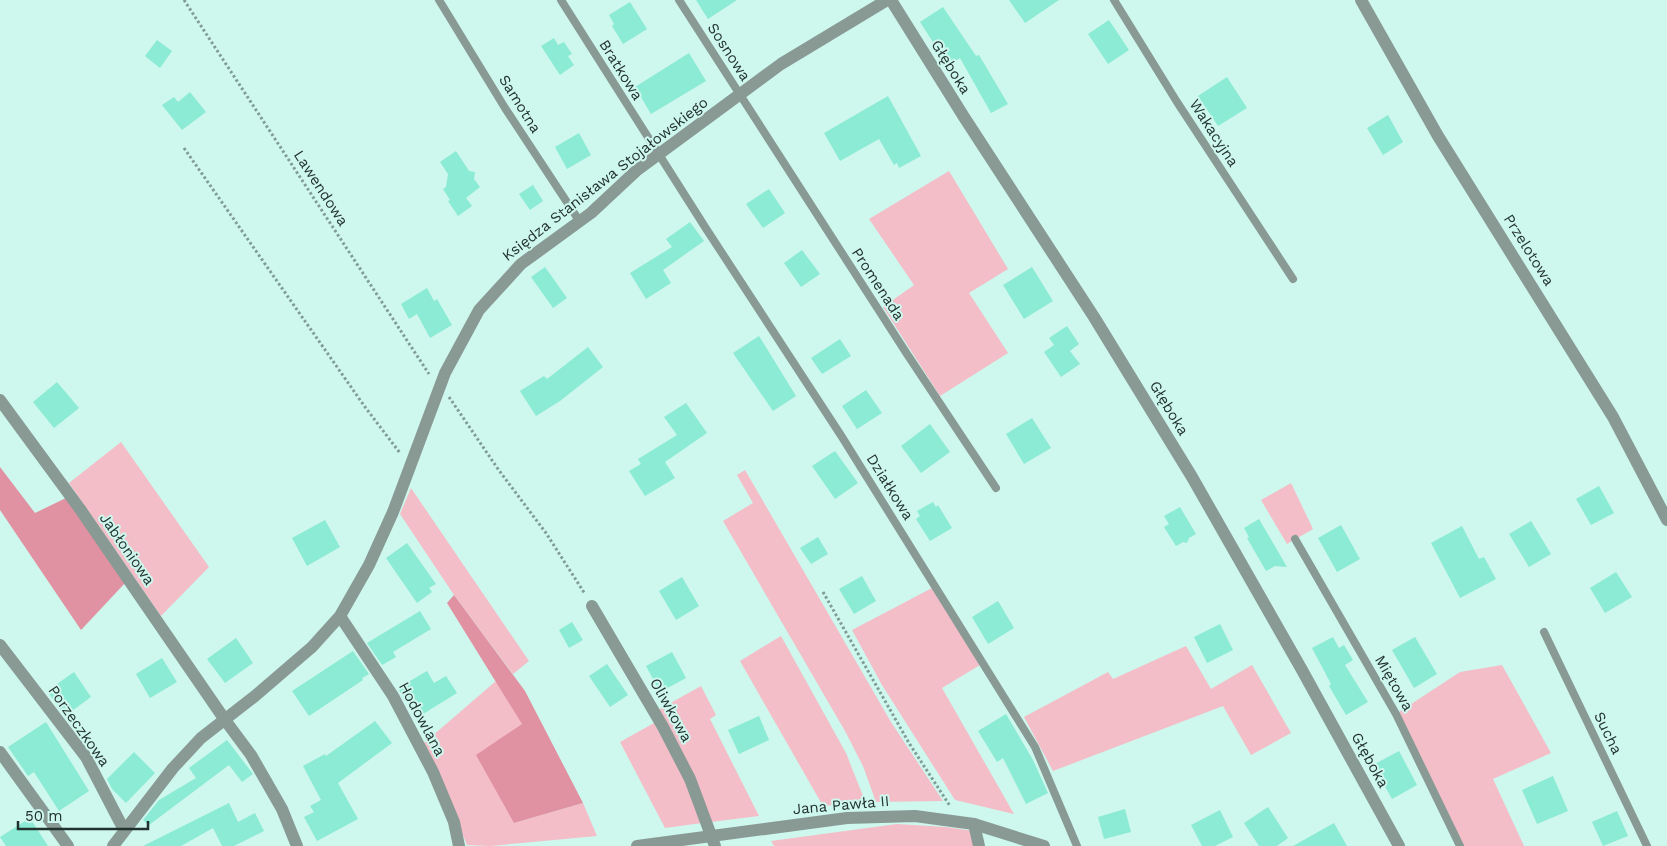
<svg xmlns="http://www.w3.org/2000/svg" width="1667" height="846" font-family="'Work Sans',sans-serif">
	<style>
		.green { fill: #f4bec8 }
		.forest { fill: #e192a2 }
		.building { fill: #8bebd5 }
		.lines { fill: none; stroke-linecap: round; stroke-linejoin: round }
		.path { stroke: #7f9c95; stroke-width: 3; stroke-dasharray: 2.5 2.5; stroke-linecap: butt }
		.service { stroke: #899a95; stroke-width: 8 }
		.minor { stroke: #899a95; stroke-width: 12 }
		.tertiary { stroke: #899a95; stroke-width: 12 }
		.labels { text-anchor: middle; dominant-baseline: central; stroke-width: 4; stroke-linejoin: round; paint-order: stroke }
		.street-label { font-size: 15px; fill: #22322e; stroke: #cef7ed }
	</style>
	<rect width="100%" height="100%" fill="#cef7ed"/>
	<!-- green -->
	<path class="green" d="M 949,171 L 1008,269 L 969,293 L 1008,353 L 940,396 L 883,307 L 914,285 L 869,219 Z
		M 121,442 L 209,567 L 161,616 L 69,483 Z
		M 745,470 L 891,722 L 943,801 L 876,802 L 863,766 L 845,731 L 723,521 L 753,503 L 737,475 Z
		M 1291,483 L 1313,529 L 1287,544 L 1261,500 Z
		M 411,488 L 529,661 L 513,674 L 454,595 L 400,514 Z
		M 932,588 L 980,665 L 942,688 L 1014,814 L 955,800 L 882,685 L 852,630 Z
		M 781,636 L 846,753 L 863,796 L 864,802 L 823,806 L 740,661 Z
		M 1186,646 L 1211,689 L 1252,665 L 1291,733 L 1251,755 L 1223,706 L 1053,771 L 1024,717 L 1108,672 L 1113,679 Z
		M 1502,665 L 1551,753 L 1493,779 L 1524,846 L 1464,846 L 1399,712 L 1460,672 Z
		M 496,681 L 523,725 L 514,823 L 583,803 L 597,836 L 490,846 L 467,845 L 424,743 Z
		M 701,686 L 716,715 L 710,719 L 759,816 L 711,822 L 658,710 Z
		M 654,723 L 685,779 L 702,823 L 665,828 L 620,742 Z
		M 897,824 L 946,827 L 973,831 L 976,846 L 774,846 L 771,841 Z"/>
	<!-- forest -->
	<path class="forest" d="M 0,467 L 35,513 L 66,498 L 126,582 L 81,630 L 0,510 Z
		M 454,595 L 525,691 L 583,803 L 514,823 L 476,755 L 522,724 L 447,603 Z"/>
	<!-- building -->
	<path class="building" d="M 696,0 L 737,0 L 708,19 Z
		M 1009,0 L 1059,0 L 1025,23 Z
		M 630,2 L 647,29 L 623,44 L 612,26 L 614,24 L 609,15 Z
		M 943,7 L 976,56 L 979,55 L 1008,104 L 991,113 L 960,58 L 946,67 L 938,54 L 940,53 L 920,22 Z
		M 1109,20 L 1129,50 L 1108,64 L 1088,34 Z
		M 554,38 L 558,45 L 564,42 L 572,54 L 568,56 L 574,65 L 560,75 L 541,46 Z
		M 157,40 L 172,51 L 160,68 L 145,56 Z
		M 689,53 L 706,81 L 651,114 L 635,87 Z
		M 1227,77 L 1247,108 L 1218,126 L 1198,96 Z
		M 190,92 L 206,112 L 182,130 L 162,105 L 174,97 L 178,102 Z
		M 888,96 L 921,156 L 899,168 L 897,163 L 894,165 L 879,139 L 840,161 L 824,133 Z
		M 1388,115 L 1403,142 L 1383,155 L 1367,128 Z
		M 579,133 L 591,155 L 567,169 L 555,147 Z
		M 456,151 L 469,171 L 475,172 L 474,179 L 480,187 L 466,198 L 472,206 L 458,216 L 448,201 L 450,200 L 443,189 L 446,187 L 448,174 L 440,162 Z
		M 533,185 L 543,201 L 530,210 L 519,194 Z
		M 769,189 L 785,213 L 763,228 L 746,204 Z
		M 690,222 L 704,241 L 663,270 L 671,283 L 646,299 L 630,273 L 672,247 L 666,239 Z
		M 802,250 L 820,274 L 801,287 L 784,263 Z
		M 545,267 L 567,298 L 553,308 L 531,277 Z
		M 1032,267 L 1053,301 L 1024,319 L 1003,285 Z
		M 427,288 L 434,301 L 437,299 L 452,325 L 430,338 L 417,314 L 409,319 L 401,304 Z
		M 1067,326 L 1079,344 L 1070,351 L 1080,364 L 1061,377 L 1044,352 L 1054,345 L 1049,338 Z
		M 759,336 L 796,396 L 773,411 L 733,353 Z
		M 840,339 L 851,356 L 822,374 L 811,358 Z
		M 588,347 L 603,367 L 560,401 L 536,416 L 520,391 L 544,376 L 547,379 Z
		M 57,382 L 79,408 L 54,428 L 33,402 Z
		M 866,390 L 882,413 L 857,429 L 842,406 Z
		M 686,403 L 707,433 L 665,462 L 675,478 L 645,496 L 629,471 L 641,464 L 638,459 L 677,435 L 664,417 Z
		M 1032,418 L 1051,448 L 1024,464 L 1006,434 Z
		M 930,424 L 950,452 L 921,473 L 901,446 Z
		M 835,451 L 858,483 L 835,499 L 812,466 Z
		M 1599,486 L 1614,513 L 1591,525 L 1576,499 Z
		M 933,502 L 936,507 L 938,505 L 952,528 L 930,541 L 916,519 L 920,516 L 917,511 Z
		M 1180,507 L 1196,534 L 1189,538 L 1187,543 L 1183,542 L 1176,546 L 1164,527 L 1169,524 L 1164,516 Z
		M 1259,519 L 1287,567 L 1275,566 L 1266,571 L 1247,538 L 1249,537 L 1244,528 Z
		M 325,520 L 340,547 L 307,566 L 292,538 Z
		M 1531,521 L 1551,554 L 1529,567 L 1509,534 Z
		M 1341,525 L 1360,559 L 1337,572 L 1318,538 Z
		M 1462,526 L 1479,559 L 1484,557 L 1496,579 L 1460,598 L 1431,543 Z
		M 818,537 L 828,554 L 811,564 L 800,548 Z
		M 407,543 L 436,584 L 429,588 L 432,592 L 417,603 L 386,558 Z
		M 1616,572 L 1632,597 L 1605,613 L 1590,588 Z
		M 862,576 L 876,601 L 854,614 L 839,589 Z
		M 682,577 L 699,606 L 676,620 L 659,591 Z
		M 998,601 L 1014,628 L 988,644 L 972,617 Z
		M 420,611 L 431,629 L 393,652 L 396,657 L 382,665 L 367,643 Z
		M 572,622 L 583,640 L 569,648 L 559,630 Z
		M 1220,624 L 1233,650 L 1207,663 L 1194,637 Z
		M 1333,637 L 1339,648 L 1344,645 L 1353,660 L 1345,665 L 1368,702 L 1346,715 L 1329,686 L 1331,684 L 1312,648 Z
		M 1415,637 L 1437,674 L 1414,688 L 1392,650 Z
		M 236,638 L 253,663 L 225,683 L 207,659 Z
		M 353,651 L 369,674 L 362,678 L 363,680 L 309,716 L 292,691 Z
		M 672,652 L 686,678 L 660,692 L 646,666 Z
		M 162,658 L 177,682 L 150,698 L 136,674 Z
		M 607,664 L 628,695 L 610,707 L 589,676 Z
		M 427,671 L 434,683 L 446,676 L 457,693 L 423,714 L 413,697 L 405,701 L 398,688 Z
		M 74,672 L 91,697 L 65,716 L 47,691 Z
		M 1006,714 L 1033,760 L 1048,793 L 1026,804 L 1003,758 L 997,762 L 978,731 Z
		M 759,716 L 769,740 L 739,754 L 728,730 Z
		M 375,721 L 392,743 L 338,783 L 358,819 L 317,841 L 304,817 L 314,812 L 310,806 L 321,800 L 303,766 L 325,754 L 326,756 Z
		M 46,722 L 89,791 L 59,811 L 34,772 L 28,776 L 8,747 Z
		M 227,740 L 253,774 L 242,782 L 229,765 L 149,825 L 143,820 L 159,800 L 196,778 L 189,768 Z
		M 1399,751 L 1417,785 L 1392,799 L 1373,765 Z
		M 134,752 L 155,773 L 126,803 L 112,789 L 107,779 Z
		M 1553,776 L 1568,811 L 1537,824 L 1522,790 Z
		M 229,803 L 238,822 L 255,813 L 264,831 L 234,846 L 222,846 L 213,828 L 181,846 L 143,846 Z
		M 1268,807 L 1288,838 L 1277,846 L 1259,846 L 1244,823 Z
		M 1125,809 L 1131,832 L 1104,839 L 1098,817 Z
		M 1220,810 L 1233,837 L 1215,846 L 1202,846 L 1191,825 Z
		M 1617,811 L 1628,836 L 1603,846 L 1592,822 Z
		M 30,818 L 48,846 L 6,846 L 0,837 Z
		M 1334,823 L 1347,846 L 1293,846 Z"/>
	<g class="lines">
		<!-- path -->
		<path class="path" d="M 184,0 L 429,374
			M 184,148 L 365,407 L 400,453
			M 449,397 L 498,469 L 546,533 L 585,594
			M 823,592 L 909,743 L 950,806"/>
		<!-- service -->
		<path class="service" d="M 439,0 L 505,108 L 580,222
			M 561,0 L 705,227 L 842,437 L 1035,747 L 1077,846
			M 679,0 L 907,354 L 996,488
			M 1114,0 L 1177,102 L 1293,279
			M 1295,539 L 1396,714 L 1460,846
			M 1544,632 L 1647,846"/>
		<!-- minor -->
		<path class="minor" d="M 891,0 L 964,117 L 1094,317 L 1192,477 L 1302,670 L 1399,846
			M 1361,0 L 1438,136 L 1613,417 L 1667,520
			M 0,400 L 80,509 L 225,720 L 251,755 L 282,809 L 297,846
			M 592,606 L 663,727 L 690,779 L 715,846
			M 340,616 L 393,696 L 433,772 L 454,822 L 459,846
			M 0,645 L 86,757 L 124,830
			M 0,752 L 68,846
			M 974,824 L 979,846
			M 113,846 L 173,768 L 201,738 L 255,696 L 312,647 L 340,616 L 369,565 L 393,512 L 445,373 L 479,310 L 521,264 L 591,213 L 636,171 L 781,64 L 887,0"/>
		<!-- tertiary -->
		<path class="tertiary" d="M 637,846 L 847,818 L 915,816 L 974,824 L 1044,846"/>
	</g>
	<g class="labels">
		<!-- street labels -->
		<g class="street-label">
			<text transform="translate(729 52) rotate(57)">Sosnowa</text>
			<text transform="translate(951 67) rotate(58)">Głęboka</text>
			<text transform="translate(621 70) rotate(58)">Bratkowa</text>
			<text transform="translate(520 104) rotate(58)">Samotna</text>
			<text transform="translate(1214 133) rotate(57)">Wakacyjna</text>
			<text transform="translate(605 179) rotate(-38)">Księdza Stanisława Stojałowskiego</text>
			<text transform="translate(321 188) rotate(57)">Lawendowa</text>
			<text transform="translate(1529 250) rotate(58)">Przelotowa</text>
			<text transform="translate(878 284) rotate(57)">Promenada</text>
			<text transform="translate(1169 408) rotate(59)">Głęboka</text>
			<text transform="translate(890 487) rotate(58)">Działkowa</text>
			<text transform="translate(127 549) rotate(55)">Jabłoniowa</text>
			<text transform="translate(1394 683) rotate(60)">Miętowa</text>
			<text transform="translate(671 710) rotate(61)">Oliwkowa</text>
			<text transform="translate(422 719) rotate(62)">Hodowlana</text>
			<text transform="translate(79 726) rotate(55)">Porzeczkowa</text>
			<text transform="translate(1608 733) rotate(64)">Sucha</text>
			<text transform="translate(1370 760) rotate(61)">Głęboka</text>
			<text transform="translate(841 805) rotate(-5)">Jana Pawła II</text>
		</g>
	</g>
	<!-- scale -->
	<path d="M18 821v8h130v-8" fill="none" stroke="#22322e" stroke-width="2.5"/>
	<text x="25" y="821" font-size="15" fill="#22322e" stroke="#cef7ed" stroke-width="4" paint-order="stroke">50 m</text>
</svg>
